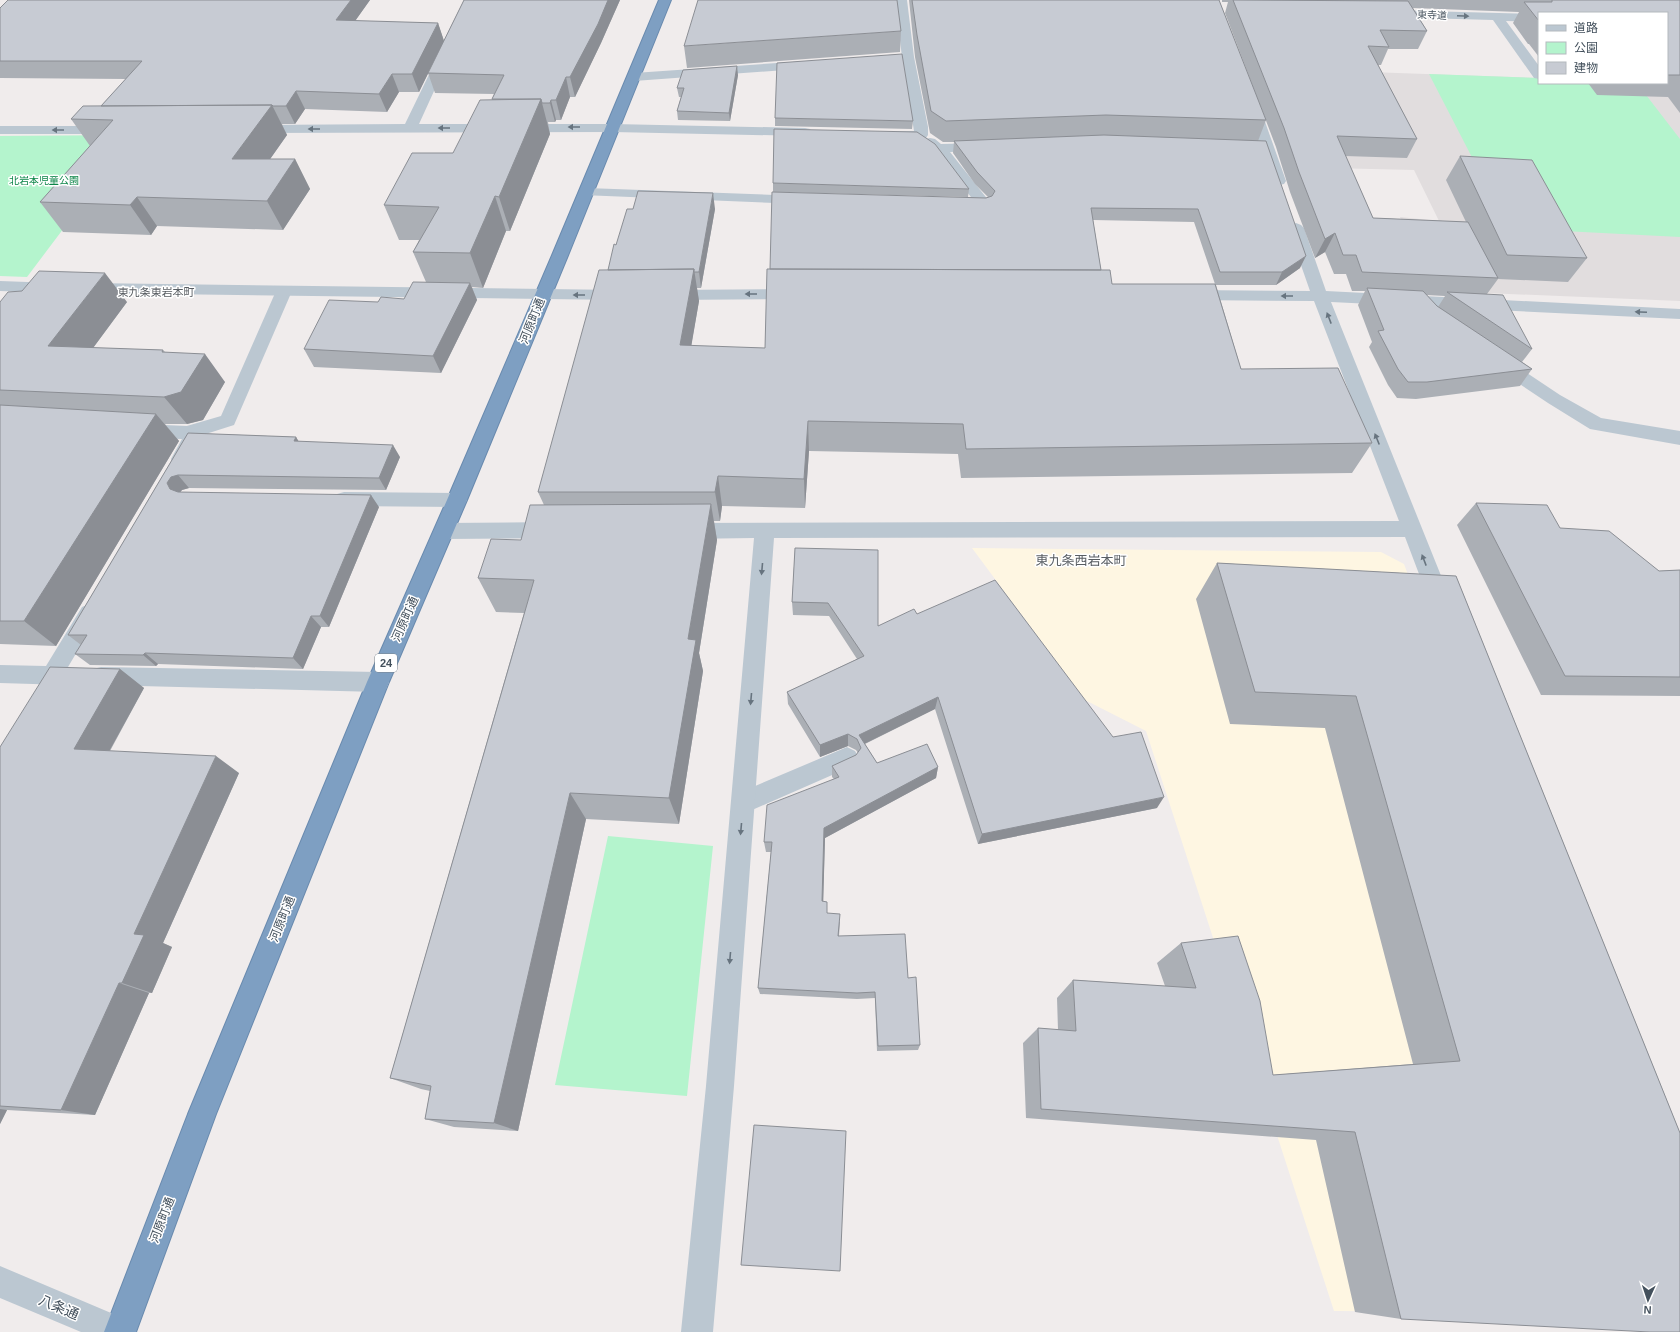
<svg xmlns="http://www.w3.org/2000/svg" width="1680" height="1332" font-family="Arial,'Noto Sans JP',sans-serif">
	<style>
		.commercial { fill: #fef6e2 }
		.education { fill: #e1ddde }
		.green { fill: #b4f4cd }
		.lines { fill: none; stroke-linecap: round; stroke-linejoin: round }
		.highway-casing { stroke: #698aae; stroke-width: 2 }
		.lane { fill: #bbc7d1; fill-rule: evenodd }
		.street { fill: #bbc7d1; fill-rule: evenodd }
		.highway { fill: #7e9fc2; fill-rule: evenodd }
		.wall { fill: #abafb5; fill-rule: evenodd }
		.shaded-wall { fill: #8b8e94 }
		.building { fill: #c7cbd3; stroke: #8b8e94 }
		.oneway { fill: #67747f }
		.labels { text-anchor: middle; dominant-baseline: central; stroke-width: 3; stroke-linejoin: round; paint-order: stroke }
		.far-street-label { font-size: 10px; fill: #43505c; stroke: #fff }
		.far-park-label { font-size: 10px; fill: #0c8548; stroke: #fff }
		.far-neighbourhood-label { font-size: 11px; fill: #585d62; stroke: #fff }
		.shield { fill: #fff; stroke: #7b848d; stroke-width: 1 }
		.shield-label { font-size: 11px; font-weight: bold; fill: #43505c }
		.street-label { font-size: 12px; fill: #43505c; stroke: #fff }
		.neighbourhood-label { font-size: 13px; fill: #585d62; stroke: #fff }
		.near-street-label { font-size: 14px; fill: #43505c; stroke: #fff }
	</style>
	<rect width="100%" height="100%" fill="#f0ecec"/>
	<!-- commercial -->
	<path class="commercial" d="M 972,548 L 1381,552 L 1404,564 L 1680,1313 L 1334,1311 L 1146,731 L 1085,700 Z"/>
	<!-- education -->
	<path class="education" d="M 1369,72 L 1539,78 L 1539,83 L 1680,82 L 1680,301 L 1438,291 L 1428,285 L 1400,217 L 1439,221 L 1414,170 L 1287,167 L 1281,151 Z"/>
	<!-- green -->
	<path class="green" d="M 1429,74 L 1539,78 L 1539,83 L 1650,83 L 1643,91 L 1680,139 L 1680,237 L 1563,231 L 1478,169 Z
		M 134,135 L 27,277 L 0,276 L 0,136 Z
		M 608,836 L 713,846 L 687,1096 L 555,1085 Z"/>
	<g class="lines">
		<!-- highway casing -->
		<g class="highway-casing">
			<path id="highway" d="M 659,0 L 671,0 L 569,253 L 467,500 L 389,682 L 216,1114 L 136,1332 L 104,1332 L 188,1114 L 367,682 L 447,500 L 553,253 Z"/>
		</g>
		<!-- lane -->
		<path class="lane" d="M 1388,10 L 1539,14 L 1539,22 L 1506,21 L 1539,66 L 1539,79 L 1534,78 L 1493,20 L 1384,17 L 1382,14 L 1384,11 Z
			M 807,61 L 812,62 L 813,65 L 812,68 L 634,81 L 629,80 L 627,77 L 629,74 L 634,73 Z
			M 930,138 L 935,139 L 941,144 L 983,143 L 988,144 L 990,147 L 988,150 L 983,151 L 950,152 L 989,201 L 992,204 L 989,207 L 984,209 L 979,207 L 946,166 L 925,145 L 923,142 L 925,139 Z
			M 587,188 L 801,196 L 806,197 L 808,200 L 806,203 L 801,204 L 582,195 L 580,192 L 582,189 Z
			M 284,286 L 290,287 L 292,291 L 234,425 L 187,440 L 180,438 L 178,433 L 180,428 L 221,416 L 276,291 L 278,287 Z
			M 1500,357 L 1506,359 L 1560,395 L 1601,418 L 1680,431 L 1680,445 L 1590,429 L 1548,403 L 1494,367 L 1491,363 L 1494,359 Z
			M 344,492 L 457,493 L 464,495 L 467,500 L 464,505 L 457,507 L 344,506 L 337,504 L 334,499 L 337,494 Z
			M 847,747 L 855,751 L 859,758 L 855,765 L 743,814 L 734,811 L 731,803 L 734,795 Z"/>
		<!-- street -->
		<path class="street" d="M 895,0 L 907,0 L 914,57 L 928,127 L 928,135 L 926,138 C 914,141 898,141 886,138 L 884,135 L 886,132 L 914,131 L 902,57 Z
			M 444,52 L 449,53 L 450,56 L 419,124 L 613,124 L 805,128 L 810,129 L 812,132 L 810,135 L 805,136 L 613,132 L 255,133 L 250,132 L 248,129 L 250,126 L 255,125 L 405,124 L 438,56 L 439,53 Z
			M 1251,98 L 1256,99 L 1258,102 L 1286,181 L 1284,184 L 1279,185 L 1274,184 L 1272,181 L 1244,102 L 1246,99 Z
			M 0,126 L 109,126 L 114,127 L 116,130 L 114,133 L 109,134 L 0,134 Z
			M 1296,223 L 1301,225 L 1304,228 L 1326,291 L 1680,309 L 1680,319 L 1331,302 L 1452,603 L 1448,609 L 1441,612 L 1434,609 L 1430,603 L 1405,537 L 774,538 L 734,1086 L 713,1332 L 681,1332 L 706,1086 L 754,538 L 685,539 L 678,536 L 675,531 L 678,526 L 685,523 L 1399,521 L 1314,301 L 1190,300 L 1184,299 L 1182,295 L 1184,291 L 1190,290 L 1310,291 L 1288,228 L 1291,225 Z
			M 0,281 L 55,283 L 61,284 L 63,288 L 61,292 L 55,293 L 0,291 Z
			M 88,283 L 621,290 L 627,291 L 629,295 L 627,299 L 621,300 L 88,293 L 82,292 L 80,288 L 82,284 Z
			M 797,289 L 803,290 L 805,294 L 803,298 L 797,299 L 668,300 L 662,299 L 660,295 L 662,291 L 668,290 Z
			M 141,424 L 187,426 L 194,428 L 201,439 L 187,464 L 180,466 L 173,464 L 171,459 L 182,439 L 141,438 L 134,436 L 132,431 L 134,426 Z
			M 553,522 L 560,525 L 563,530 L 560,535 L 553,538 L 444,539 L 437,536 L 434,531 L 437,526 L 444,523 Z
			M 89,604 L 96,607 L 100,613 L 68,667 L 74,669 L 77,676 L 74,683 L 66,685 L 0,683 L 0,665 L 46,666 L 82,607 Z
			M 101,667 L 378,672 L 386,675 L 389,682 L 386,689 L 378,692 L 101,685 L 93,683 L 90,676 L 93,669 Z
			M 0,1266 L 130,1321 L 135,1332 L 81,1332 L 0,1298 Z"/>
		<!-- highway -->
		<use href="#highway" class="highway"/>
	</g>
	<!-- wall -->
	<path class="wall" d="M 8,0 L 370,0 L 355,21 L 438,23 L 444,41 L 419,92 L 399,92 L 387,112 L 305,109 L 295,124 L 282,124 L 287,135 L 270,159 L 295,159 L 310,189 L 283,230 L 157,226 L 151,235 L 63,232 L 40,202 L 90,146 L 71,119 L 101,106 L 126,79 L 0,78 L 0,8 Z
		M 464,0 L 620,0 L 601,43 L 575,97 L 570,97 L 561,120 L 556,120 L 555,122 L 548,122 L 550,134 L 510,231 L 506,231 L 483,288 L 472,287 L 477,300 L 441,373 L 314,367 L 304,349 L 378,302 L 404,299 L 426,282 L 413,252 L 419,240 L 399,240 L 384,205 L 453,153 L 492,99 L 494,94 L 435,93 L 428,73 Z
		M 909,0 L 1219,0 L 1266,120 L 1258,141 L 1300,268 L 1276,285 L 1216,285 L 1241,369 L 1372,443 L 1352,473 L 961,478 L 958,454 L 809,451 L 805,508 L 722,506 L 720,521 L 714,521 L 717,540 L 699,653 L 703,671 L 679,824 L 586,819 L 518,1131 L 454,1127 L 425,1119 L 430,1091 L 421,1089 L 390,1078 L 524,613 L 496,612 L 478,578 L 521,540 L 544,505 L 538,492 L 616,245 L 715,209 L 701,288 L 697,288 L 699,301 L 691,346 L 765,348 L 770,269 L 988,197 L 975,184 L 953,153 L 954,142 L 943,142 L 930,133 L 915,57 ZM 1093,220 L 1194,222 L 1215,284 L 1112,284 L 1101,270 Z
		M 1222,0 L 1680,0 L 1680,113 L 1668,97 L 1597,95 L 1588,83 L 1667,83 L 1667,13 L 1539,13 L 1539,57 L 1529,44 L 1528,44 L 1513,23 L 1519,12 L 1413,8 L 1427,31 L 1418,49 L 1388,49 L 1381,65 L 1378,65 L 1417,139 L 1407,158 L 1345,156 L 1373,218 L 1466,222 L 1446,180 L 1460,156 L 1587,258 L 1568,282 L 1498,279 L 1487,294 L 1532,349 L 1522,362 L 1532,369 L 1520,386 L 1416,399 L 1397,398 L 1388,385 L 1369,347 L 1372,342 L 1358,305 L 1365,291 L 1352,291 L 1346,274 L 1334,274 L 1325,252 L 1315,258 L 1290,192 L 1276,147 L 1225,13 L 1228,2 L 1222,2 ZM 1426,295 L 1445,296 L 1438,307 Z
		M 901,31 L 900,52 L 687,68 L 684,46 Z
		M 738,75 L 730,121 L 678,120 L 677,111 L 681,97 L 679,97 L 677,88 Z
		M 775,118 L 913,121 L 912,129 L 775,126 Z
		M 773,183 L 969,189 L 968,197 L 773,192 Z
		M 0,302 L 127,302 L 93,348 L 163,350 L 165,352 L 225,382 L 203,420 L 187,424 L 165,424 L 179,441 L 56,646 L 0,644 Z
		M 188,433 L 296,437 L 298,441 L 400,457 L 386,490 L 189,488 L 182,490 L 180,492 L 379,507 L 329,627 L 321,627 L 303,669 L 158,664 L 156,666 L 90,665 L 75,654 L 81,645 L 68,635 Z
		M 1476,503 L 1560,528 L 1659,571 L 1680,570 L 1680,696 L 1541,695 L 1457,525 Z
		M 795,548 L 878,626 L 917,614 L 1157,808 L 978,844 L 935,709 L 865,744 L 877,763 L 938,767 L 936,778 L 825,838 L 823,901 L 827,902 L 827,913 L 840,922 L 839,936 L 908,978 L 920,1045 L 918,1050 L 877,1051 L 875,998 L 857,999 L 760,994 L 758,988 L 771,852 L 766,852 L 764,842 L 834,779 L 832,777 L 832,766 L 856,755 L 858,753 L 856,750 L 848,746 L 820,757 L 788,704 L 787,692 L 857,659 L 829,616 L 793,615 L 792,602 Z
		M 1217,563 L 1456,576 L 1680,1133 L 1401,1319 L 1355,1312 L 1316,1140 L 1026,1118 L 1023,1043 L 1038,1028 L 1058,1030 L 1057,998 L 1073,980 L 1165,986 L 1157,963 L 1181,943 L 1273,1075 L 1413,1064 L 1325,728 L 1230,724 L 1196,599 Z
		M 120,669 L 144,688 L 110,751 L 239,773 L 163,943 L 172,947 L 152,993 L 149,993 L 95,1115 L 7,1110 L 0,1124 L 0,747 Z"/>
	<!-- shaded-wall -->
	<path class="shaded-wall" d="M 351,0 L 370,0 L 343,38 L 336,20 Z
		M 608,0 L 620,0 L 601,43 L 575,97 L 570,77 Z
		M 438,23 L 444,41 L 419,92 L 412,74 Z
		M 737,66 L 738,75 L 730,121 L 729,113 Z
		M 392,74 L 399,92 L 387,112 L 379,94 Z
		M 566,77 L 570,97 L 561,120 L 556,100 Z
		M 296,91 L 305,109 L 295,124 L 286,106 Z
		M 541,99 L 550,134 L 510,231 L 499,197 Z
		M 551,100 L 556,120 L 555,122 L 550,103 Z
		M 272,105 L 287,135 L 249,189 L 232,159 Z
		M 295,159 L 310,189 L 283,230 L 267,201 Z
		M 713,193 L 715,209 L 701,288 L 699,272 Z
		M 495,196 L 506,231 L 483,288 L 470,253 Z
		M 137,197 L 157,226 L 151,235 L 130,205 Z
		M 1335,233 L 1325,252 L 1315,258 L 1325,239 Z
		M 1306,256 L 1300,268 L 1276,285 L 1282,272 Z
		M 694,269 L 699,301 L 686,377 L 680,345 Z
		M 105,273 L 127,302 L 73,375 L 48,346 Z
		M 470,283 L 477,300 L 441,373 L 433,356 Z
		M 205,354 L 225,382 L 203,420 L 187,424 L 164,397 Z
		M 156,414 L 179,441 L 56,646 L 24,621 Z
		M 808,421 L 809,451 L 805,508 L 804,479 Z
		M 296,437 L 304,450 L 294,441 Z
		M 393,445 L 400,457 L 386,490 L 379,478 Z
		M 178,475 L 189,488 L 182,490 L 178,495 L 170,489 L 167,483 L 171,477 Z
		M 718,476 L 722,506 L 720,521 L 715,492 Z
		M 371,495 L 379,507 L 329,627 L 320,616 Z
		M 711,504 L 717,540 L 699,653 L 703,671 L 679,824 L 669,798 L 688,639 Z
		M 311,616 L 321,627 L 303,669 L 293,658 Z
		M 145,653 L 158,664 L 156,666 L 143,655 Z
		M 120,669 L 144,688 L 101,766 L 74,749 Z
		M 938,697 L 935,709 L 860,746 L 859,735 Z
		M 848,734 L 848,746 L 820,757 L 820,745 Z
		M 216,756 L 239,773 L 163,943 L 172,947 L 152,993 L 122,983 L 134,934 Z
		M 938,767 L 936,778 L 825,838 L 823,910 L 822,901 L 824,828 Z
		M 570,793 L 586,819 L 518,1131 L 494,1123 Z
		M 1164,797 L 1157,808 L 978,844 L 982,834 Z
		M 119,983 L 149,993 L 95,1115 L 61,1110 Z
		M 0,1109 L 7,1110 L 0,1124 Z"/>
	<!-- building -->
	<path class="building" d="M 8,0 L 351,0 L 336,20 L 438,23 L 412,74 L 392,74 L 379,94 L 296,91 L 286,106 L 273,106 L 272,105 L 101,106 L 142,61 L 0,61 L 0,8 Z
		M 464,0 L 608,0 L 598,24 L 570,77 L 566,77 L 556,100 L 551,100 L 550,103 L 542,103 L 541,99 L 492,99 L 504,75 L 428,73 Z
		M 698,0 L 897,0 L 901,31 L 684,46 Z
		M 912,0 L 1219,0 L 1266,120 L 1106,115 L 946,121 L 931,111 L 917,35 Z
		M 1233,0 L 1408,1 L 1427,31 L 1380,30 L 1389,47 L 1368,46 L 1417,139 L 1337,136 L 1373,218 L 1468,222 L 1498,278 L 1362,272 L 1356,255 L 1343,255 L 1335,233 L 1325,239 L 1299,172 L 1284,128 Z
		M 1552,0 L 1680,0 L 1680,75 L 1667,75 L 1667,13 L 1539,13 L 1539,21 L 1524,2 L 1552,2 Z
		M 902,54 L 913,121 L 775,118 L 777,63 Z
		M 737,66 L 729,113 L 677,111 L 684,88 L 677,88 L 683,70 Z
		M 541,99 L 499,197 L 495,196 L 470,253 L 413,252 L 439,207 L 384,205 L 412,153 L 453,153 L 480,100 Z
		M 272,105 L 232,159 L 295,159 L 267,201 L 137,197 L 130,205 L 40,202 L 113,120 L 71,119 L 83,106 Z
		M 774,129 L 917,132 L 935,144 L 969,189 L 773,183 Z
		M 1104,135 L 1266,141 L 1306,256 L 1282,272 L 1220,272 L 1198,209 L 1091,208 L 1101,270 L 770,269 L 772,192 L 986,198 L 992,196 L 995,191 L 977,172 L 954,141 Z
		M 1460,156 L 1532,160 L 1587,258 L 1507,255 Z
		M 638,191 L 713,193 L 699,272 L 694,272 L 694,269 L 608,270 L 614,244 L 616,245 L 627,209 L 633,209 Z
		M 694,269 L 680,345 L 765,348 L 767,269 L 1110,270 L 1112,284 L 1215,284 L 1241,369 L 1338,368 L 1372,443 L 966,449 L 963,424 L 808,421 L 804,479 L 718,476 L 715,492 L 538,492 L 599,270 Z
		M 39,271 L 105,273 L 48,346 L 163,350 L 162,352 L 205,354 L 181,392 L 164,397 L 0,390 L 0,302 L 8,292 L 22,291 Z
		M 413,282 L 470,283 L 433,356 L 304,349 L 329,300 L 378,302 L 381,297 L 404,299 Z
		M 1367,288 L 1423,291 L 1437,306 L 1532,369 L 1427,382 L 1408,382 L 1398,369 L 1378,331 L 1384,330 Z
		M 1447,292 L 1503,295 L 1532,349 Z
		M 0,405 L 156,414 L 24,621 L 0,621 Z
		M 188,433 L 296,437 L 294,441 L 393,445 L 379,478 L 178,475 L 171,477 L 167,483 L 170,489 L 178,492 L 371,495 L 320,616 L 311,616 L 293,658 L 145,653 L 143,655 L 75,654 L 87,635 L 68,635 Z
		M 1476,503 L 1547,505 L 1560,528 L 1609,531 L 1659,571 L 1680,570 L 1680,677 L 1565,676 Z
		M 711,504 L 688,639 L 696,640 L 669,798 L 570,793 L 494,1123 L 425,1119 L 431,1086 L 390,1078 L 534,580 L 478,578 L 491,539 L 521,540 L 530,505 Z
		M 795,548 L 878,550 L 878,626 L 914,609 L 917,614 L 995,580 L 1113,737 L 1141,732 L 1164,797 L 982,834 L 938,697 L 859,735 L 877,763 L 927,744 L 938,767 L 824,828 L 822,901 L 827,902 L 827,913 L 840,914 L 838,936 L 905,934 L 908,978 L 916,977 L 920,1045 L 878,1046 L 875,992 L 857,993 L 758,988 L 772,842 L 764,842 L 767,805 L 839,777 L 832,766 L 856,755 L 861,748 L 857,739 L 848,734 L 820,745 L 787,692 L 864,656 L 828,603 L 792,602 Z
		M 1217,563 L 1456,576 L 1680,1133 L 1680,1332 L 1650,1332 L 1401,1319 L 1355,1132 L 1041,1109 L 1038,1028 L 1076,1031 L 1073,980 L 1196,988 L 1181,943 L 1238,936 L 1260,1001 L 1273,1075 L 1460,1061 L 1356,696 L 1255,692 Z
		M 50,667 L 120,669 L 74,749 L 216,756 L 134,934 L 144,935 L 122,983 L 119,983 L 61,1110 L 0,1106 L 0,747 Z
		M 754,1125 L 846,1131 L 840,1271 L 741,1265 Z"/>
	<!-- one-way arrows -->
	<defs><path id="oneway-solid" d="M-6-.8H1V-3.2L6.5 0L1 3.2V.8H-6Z"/></defs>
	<g class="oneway">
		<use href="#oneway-solid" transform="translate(1463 16) rotate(2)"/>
		<use href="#oneway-solid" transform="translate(574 127) rotate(-180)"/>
		<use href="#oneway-solid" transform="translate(444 128) rotate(180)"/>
		<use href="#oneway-solid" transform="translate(314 129) rotate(180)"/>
		<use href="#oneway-solid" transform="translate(58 130) rotate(180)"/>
		<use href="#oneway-solid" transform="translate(751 294) rotate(180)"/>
		<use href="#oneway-solid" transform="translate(579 295) rotate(180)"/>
		<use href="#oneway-solid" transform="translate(1287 296) rotate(-180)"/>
		<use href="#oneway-solid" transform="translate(1641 312) rotate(-177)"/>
		<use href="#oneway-solid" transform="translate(1329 318) rotate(-111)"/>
		<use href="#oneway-solid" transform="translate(1377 439) rotate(-112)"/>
		<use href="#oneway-solid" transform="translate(1424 560) rotate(-111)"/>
		<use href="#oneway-solid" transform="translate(762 569) rotate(95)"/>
		<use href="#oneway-solid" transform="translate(751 699) rotate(95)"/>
		<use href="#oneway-solid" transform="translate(741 829) rotate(95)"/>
		<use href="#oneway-solid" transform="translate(730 958) rotate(95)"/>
	</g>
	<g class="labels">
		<!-- far-street labels -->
		<g class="far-street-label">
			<text transform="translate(1432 15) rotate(2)">東寺道</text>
		</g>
		<!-- far-park labels -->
		<g class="far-park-label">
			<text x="44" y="180">北岩本児童公園</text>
		</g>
		<!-- far-neighbourhood labels -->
		<g class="far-neighbourhood-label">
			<text x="156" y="292">東九条東岩本町</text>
		</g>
		<!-- shield labels -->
		<rect class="shield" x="375" y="654" width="22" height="18" rx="3"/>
		<g class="shield-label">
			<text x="386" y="663">24</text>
		</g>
		<!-- street labels -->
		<g class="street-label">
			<text transform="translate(532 321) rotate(-68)">河原町通</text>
			<text transform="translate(405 619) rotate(-66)">河原町通</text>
			<text transform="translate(282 919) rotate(-68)">河原町通</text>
			<text transform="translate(162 1220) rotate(-69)">河原町通</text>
		</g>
		<!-- neighbourhood labels -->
		<g class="neighbourhood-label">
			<text x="1081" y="560">東九条西岩本町</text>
		</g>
		<!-- near-street labels -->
		<g class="near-street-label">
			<text transform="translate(59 1307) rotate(23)">八条通</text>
		</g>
	</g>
	<!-- legend -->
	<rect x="1538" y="12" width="130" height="72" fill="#ffffff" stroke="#b4b9be"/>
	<rect x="1546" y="25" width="20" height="6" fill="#bbc7d1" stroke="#b4b9be"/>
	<text x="1574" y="32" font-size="12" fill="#43505c">道路</text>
	<rect x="1546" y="42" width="20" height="12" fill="#b4f4cd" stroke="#b4b9be"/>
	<text x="1574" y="52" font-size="12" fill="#43505c">公園</text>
	<rect x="1546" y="62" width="20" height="12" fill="#c7cbd3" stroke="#b4b9be"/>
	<text x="1574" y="72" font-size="12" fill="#43505c">建物</text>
	<!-- north arrow -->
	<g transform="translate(1648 1300) rotate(183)" stroke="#ffffff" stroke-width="3" paint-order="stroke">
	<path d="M0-3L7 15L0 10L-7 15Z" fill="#43505c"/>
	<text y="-6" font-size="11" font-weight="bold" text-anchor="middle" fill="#43505c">N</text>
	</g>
</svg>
